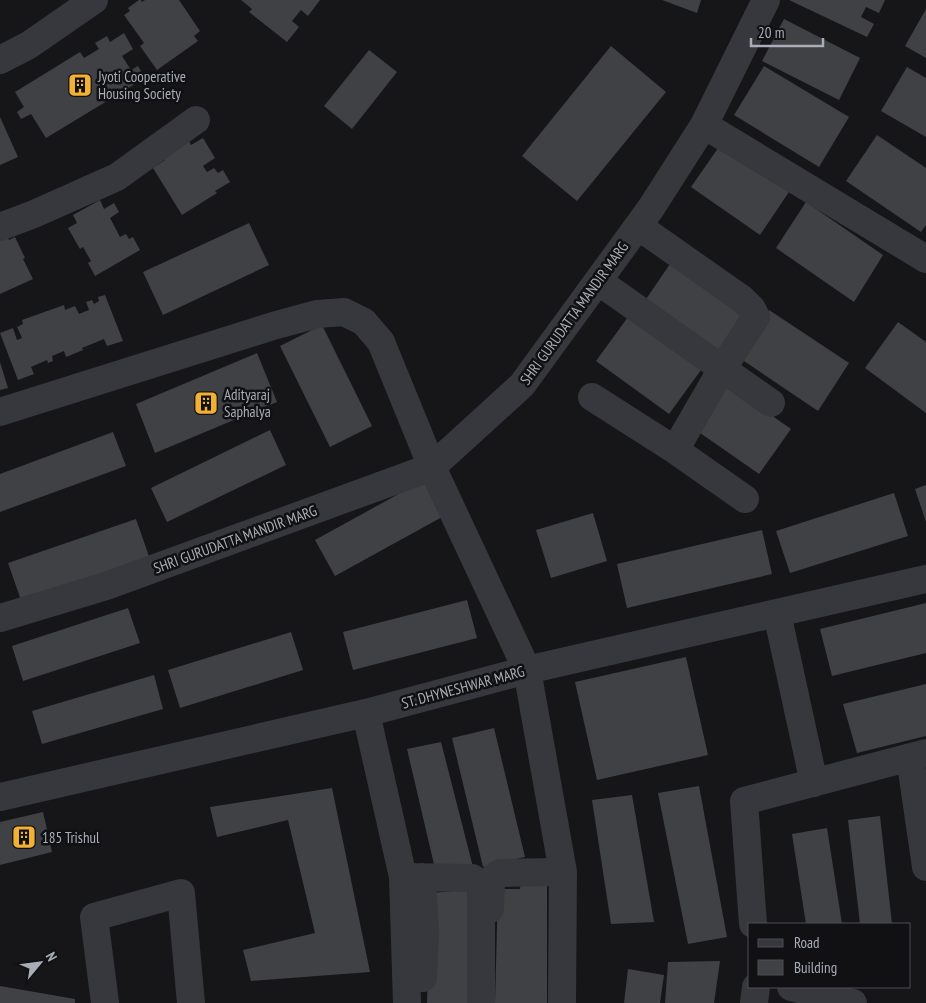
<svg xmlns="http://www.w3.org/2000/svg" width="926" height="1003" font-family="'PT Sans Narrow',sans-serif">
	<style>
		.building { fill: #404145 }
		.lines { fill: none; stroke-linecap: round; stroke-linejoin: round }
		.street { stroke: #37383d; stroke-width: 28 }
		.labels { text-anchor: middle; dominant-baseline: central; stroke-width: 5; stroke-linejoin: round; paint-order: stroke }
		.poi-label { font-size: 15px; fill: #a8adb8; stroke: #111113; text-anchor: start }
		.street-label { font-size: 15px; fill: #a8adb8; stroke: #111113 }
	</style>
	<rect width="100%" height="100%" fill="#161618"/>
	<!-- building -->
	<path class="building" d="M 139,0 L 141,0 L 142,2 L 145,0 L 179,0 L 200,31 L 194,36 L 198,41 L 157,70 L 140,46 L 144,43 L 124,15 L 130,11 L 128,8 Z
		M 241,0 L 320,0 L 308,16 L 301,10 L 292,21 L 299,27 L 287,42 L 249,12 L 252,9 Z
		M 662,0 L 701,0 L 697,13 Z
		M 789,0 L 885,0 L 879,13 L 866,7 L 861,17 L 874,24 L 867,37 Z
		M 926,9 L 926,58 L 905,46 Z
		M 784,19 L 860,58 L 839,100 L 762,61 Z
		M 124,33 L 133,49 L 122,56 L 131,70 L 138,66 L 145,78 L 46,138 L 31,114 L 21,119 L 17,112 L 24,107 L 15,92 L 80,52 L 84,58 L 99,49 L 95,43 L 107,36 L 110,42 Z
		M 611,46 L 666,92 L 577,201 L 522,156 Z
		M 369,50 L 397,72 L 352,129 L 324,106 Z
		M 764,66 L 849,117 L 819,167 L 734,115 Z
		M 907,67 L 926,78 L 926,137 L 881,111 Z
		M 0,117 L 18,157 L 0,165 Z
		M 877,135 L 926,168 L 926,225 L 921,232 L 846,181 Z
		M 187,137 L 191,145 L 203,138 L 215,158 L 203,166 L 207,172 L 214,168 L 218,173 L 223,170 L 230,182 L 215,191 L 217,193 L 182,215 L 153,168 L 165,160 L 161,154 Z
		M 723,141 L 791,189 L 760,235 L 691,187 Z
		M 100,200 L 104,209 L 114,203 L 119,212 L 110,218 L 120,237 L 126,234 L 129,239 L 133,237 L 140,250 L 95,276 L 88,263 L 91,261 L 83,247 L 80,249 L 68,228 L 77,223 L 73,215 Z
		M 806,202 L 883,255 L 854,302 L 776,248 Z
		M 249,223 L 269,265 L 163,315 L 143,272 Z
		M 5,233 L 9,240 L 15,237 L 25,258 L 23,259 L 33,279 L 0,294 L 0,235 Z
		M 672,261 L 749,314 L 719,358 L 642,305 Z
		M 105,295 L 123,341 L 107,346 L 104,339 L 82,348 L 83,350 L 66,357 L 64,351 L 52,356 L 53,361 L 48,363 L 47,360 L 31,367 L 34,374 L 18,380 L 0,333 L 13,328 L 17,340 L 22,338 L 17,327 L 23,324 L 22,320 L 64,305 L 65,310 L 75,306 L 79,314 L 89,310 L 86,302 L 92,300 L 94,304 L 99,301 L 98,297 Z
		M 769,310 L 849,363 L 818,411 L 738,357 Z
		M 628,317 L 701,370 L 669,414 L 596,361 Z
		M 898,322 L 926,342 L 926,413 L 865,368 Z
		M 322,325 L 372,426 L 330,447 L 280,346 Z
		M 257,353 L 277,402 L 155,453 L 136,404 Z
		M 0,362 L 8,388 L 0,390 Z
		M 724,382 L 791,429 L 759,474 L 693,428 Z
		M 270,430 L 286,465 L 167,522 L 151,488 Z
		M 113,432 L 126,466 L 0,512 L 0,474 Z
		M 433,475 L 453,511 L 335,576 L 315,540 Z
		M 926,485 L 926,522 L 915,489 Z
		M 894,493 L 908,536 L 790,573 L 776,531 Z
		M 593,513 L 607,561 L 551,578 L 536,530 Z
		M 136,519 L 151,562 L 23,606 L 8,563 Z
		M 762,530 L 772,574 L 627,608 L 617,564 Z
		M 467,600 L 477,638 L 353,670 L 343,632 Z
		M 926,603 L 926,653 L 832,676 L 820,629 Z
		M 128,608 L 140,643 L 23,681 L 12,646 Z
		M 291,632 L 303,670 L 180,708 L 168,670 Z
		M 686,657 L 708,755 L 597,780 L 575,682 Z
		M 154,675 L 163,709 L 42,744 L 32,711 Z
		M 926,684 L 926,736 L 857,753 L 843,704 Z
		M 494,728 L 525,857 L 483,867 L 452,738 Z
		M 441,742 L 473,867 L 436,873 L 407,749 Z
		M 699,786 L 727,937 L 688,944 L 658,793 Z
		M 332,788 L 370,972 L 251,981 L 243,950 L 315,933 L 288,820 L 217,837 L 210,807 Z
		M 632,795 L 654,922 L 611,924 L 592,800 Z
		M 43,812 L 52,852 L 0,865 L 0,822 Z
		M 880,816 L 892,924 L 860,924 L 848,820 Z
		M 827,828 L 842,924 L 806,924 L 792,834 Z
		M 547,878 L 547,1003 L 495,1003 L 498,889 L 520,889 L 521,881 Z
		M 478,889 L 471,1003 L 427,1003 L 430,893 Z
		M 720,961 L 714,1003 L 665,1003 L 668,962 Z
		M 628,969 L 664,975 L 660,1003 L 624,1003 Z
		M 0,986 L 75,999 L 75,1003 L 0,1003 Z"/>
	<g class="lines">
		<!-- street -->
		<path class="street" d="M 0,60 L 29,45 L 94,0
			M 704,125 L 926,259
			M 638,226 L 742,299 L 752,309 L 756,317 L 722,369 L 675,450 L 745,499
			M 0,227 L 34,214 L 117,177 L 196,120
			M 598,281 L 771,403
			M 592,397 L 675,450
			M 0,412 L 273,326 L 317,314 L 344,312 L 364,322 L 381,342 L 432,467 L 527,670 L 563,872 L 562,1003
			M 777,613 L 814,783
			M 0,618 L 106,586 L 432,467 L 522,385 L 651,208 L 704,125 L 766,0
			M 366,713 L 403,877 L 407,1003
			M 910,757 L 926,867
			M 0,797 L 366,713 L 527,670 L 926,579
			M 403,877 L 472,878 L 478,882 L 481,887 L 481,1003
			M 422,877 L 425,934 L 423,978
			M 490,909 L 491,882 L 494,877 L 500,873 L 563,872
			M 753,924 L 744,801 L 926,753
			M 791,987 L 853,1003
			M 105,1003 L 94,917 L 181,893 L 191,1003
			M 754,1003 L 756,987"/>
	</g>
	<!-- icons -->
	<defs>
		<g id="building-square" transform="scale(1.25)"><rect x="-9" y="-9" width="18" height="18" rx="4" fill="#f2b134" stroke="#111113"/><path d="M-4-6H4V6H1V3H-1V6H-4ZM-2.5-4.3h1.7v1.8h-1.7ZM.8-4.3h1.7v1.8H.8ZM-2.5-1h1.7V.8h-1.7ZM.8-1h1.7V.8H.8Z" fill="#111"/></g>
	</defs>
	<g fill-rule="evenodd">
		<use href="#building-square" x="80" y="85"/>
		<use href="#building-square" x="206" y="403"/>
		<use href="#building-square" x="24" y="837"/>
	</g>
	<g class="labels">
		<!-- poi labels -->
		<g class="poi-label">
			<text x="98" y="76">Jyoti Cooperative<tspan x="98" dy="17">Housing Society</tspan></text>
			<text x="224" y="394">Adityaraj<tspan x="224" dy="17">Saphalya</tspan></text>
			<text x="42" y="837">185 Trishul</text>
		</g>
		<!-- street labels -->
		<g class="street-label">
			<text transform="translate(574 313) rotate(-54)">SHRI GURUDATTA MANDIR MARG</text>
			<text transform="translate(235 539) rotate(-20)">SHRI GURUDATTA MANDIR MARG</text>
			<text transform="translate(463 687) rotate(-15)">ST. DHYNESHWAR MARG</text>
		</g>
	</g>
	<!-- legend -->
	<rect x="748" y="923" width="162" height="65" fill="#111113" stroke="#4d4f55"/>
	<rect x="758" y="939" width="25" height="8" fill="#37383d" stroke="#4d4f55"/>
	<text x="794" y="948" font-size="15" fill="#a8adb8">Road</text>
	<rect x="758" y="960" width="25" height="15" fill="#404145" stroke="#4d4f55"/>
	<text x="794" y="973" font-size="15" fill="#a8adb8">Building</text>
	<!-- north arrow -->
	<g transform="translate(40 963) rotate(61)" stroke="#111113" stroke-width="4" paint-order="stroke">
	<path d="M0-4L9 19L0 12L-9 19Z" fill="#a8adb8"/>
	<text y="-8" font-size="14" font-weight="bold" text-anchor="middle" fill="#a8adb8">N</text>
	</g>
	<!-- scale -->
	<path d="M751 38v8h72v-8" fill="none" stroke="#a8adb8" stroke-width="2.5"/>
	<text x="758" y="38" font-size="15" fill="#a8adb8" stroke="#111113" stroke-width="4" paint-order="stroke">20 m</text>
</svg>
